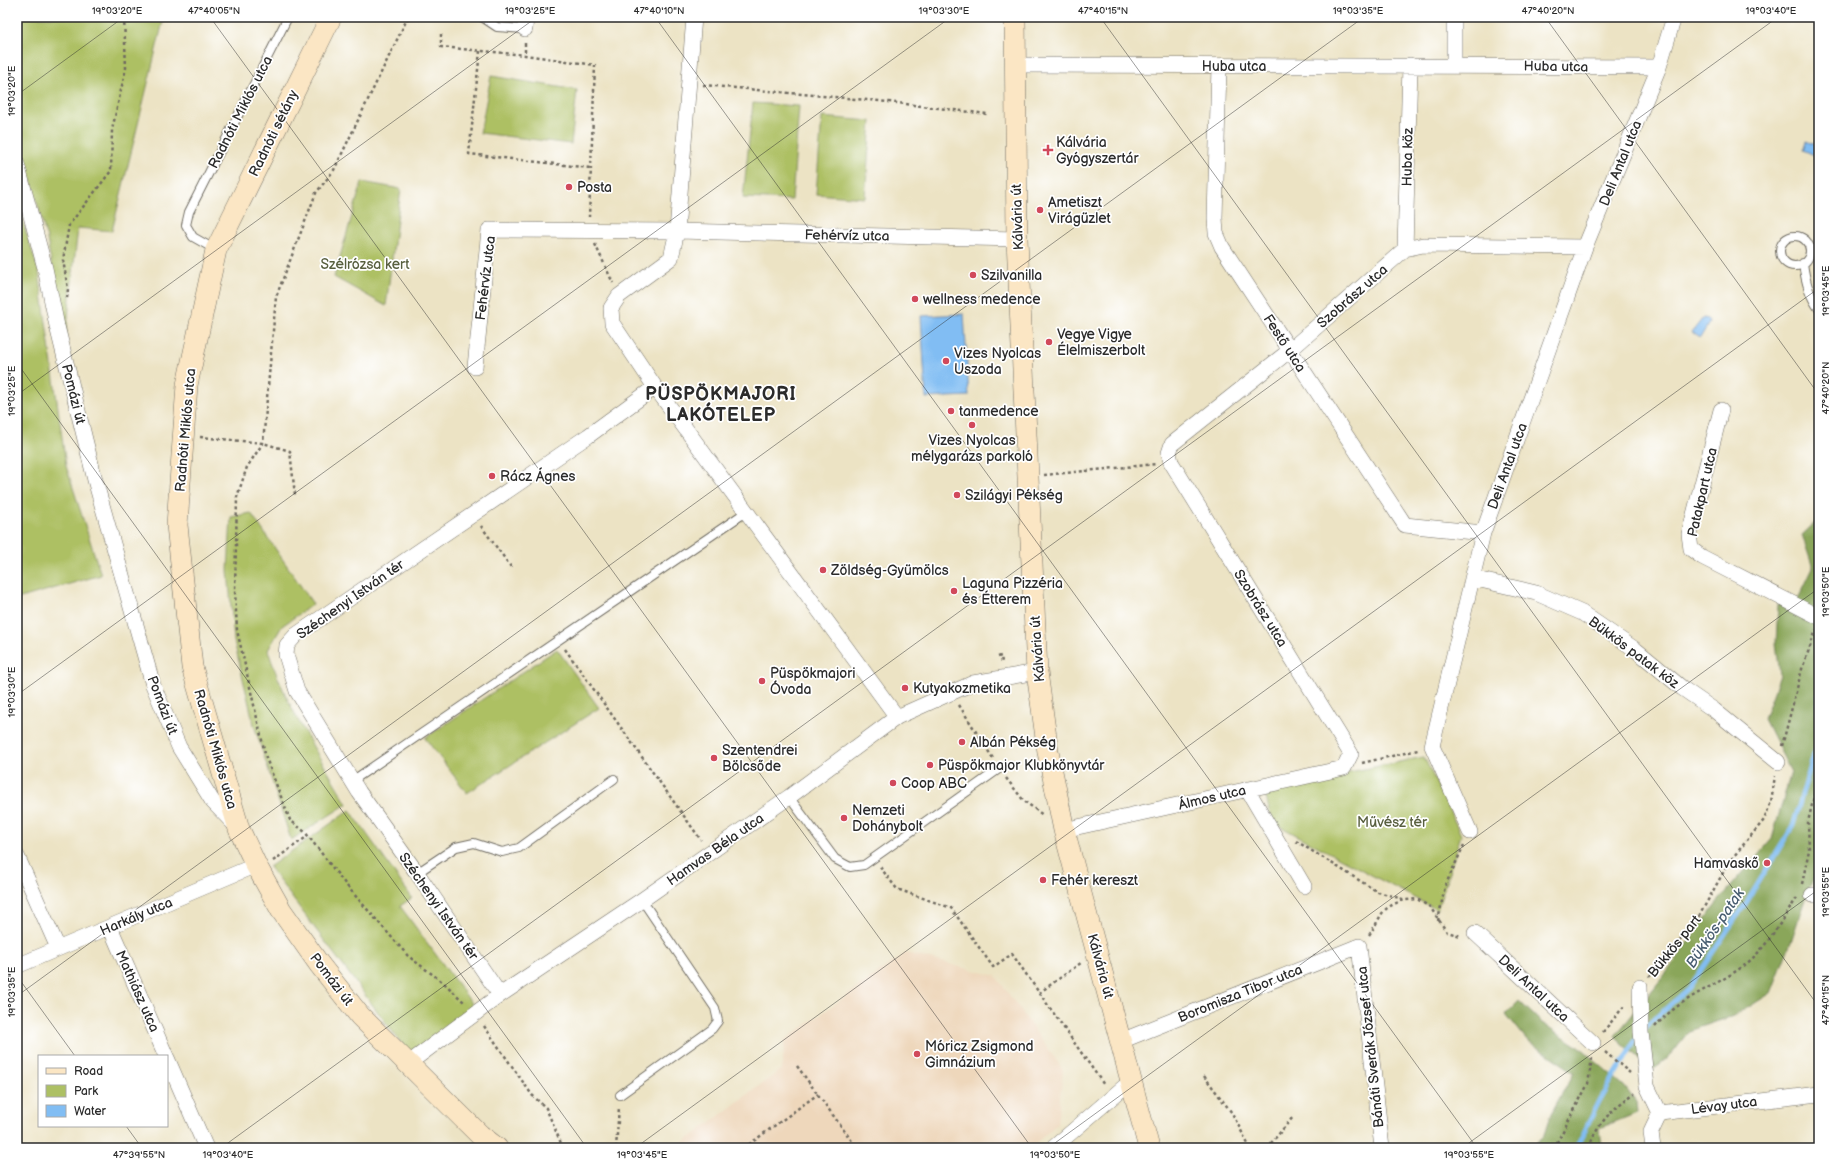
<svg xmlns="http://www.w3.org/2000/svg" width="1836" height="1165" font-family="'Balsamiq Sans',sans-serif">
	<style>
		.built { fill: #eed7bb }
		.green { fill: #adc064; stroke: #6c7648 }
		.forest { fill: #8aa65a; stroke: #5a6842 }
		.water { fill: #81bdf3; stroke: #56748f }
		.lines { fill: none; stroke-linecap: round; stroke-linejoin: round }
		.stream { stroke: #81bdf3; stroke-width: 4.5 }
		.lane-casing { stroke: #6f6b61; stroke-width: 10 }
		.street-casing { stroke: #6f6b61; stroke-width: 16 }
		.secondary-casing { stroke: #6f6b61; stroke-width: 22 }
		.path { stroke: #6f6b61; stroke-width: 2.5; stroke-dasharray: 3 3; stroke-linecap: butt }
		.lane { stroke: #fff; stroke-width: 8 }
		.street { stroke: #fff; stroke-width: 15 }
		.secondary { stroke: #fbe6c4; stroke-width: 21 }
		.ticks { fill: none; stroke: #2b2b2b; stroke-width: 1; stroke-opacity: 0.45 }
		.poi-dot { fill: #d1495b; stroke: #fff; stroke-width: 1.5 }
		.labels { text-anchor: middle; stroke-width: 3.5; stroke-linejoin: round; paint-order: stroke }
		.street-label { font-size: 14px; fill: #2b2b2b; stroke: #fff }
		.poi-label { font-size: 14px; fill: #2b2b2b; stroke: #fff; text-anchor: start }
		.park-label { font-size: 14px; fill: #585f3f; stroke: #fff }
		.water-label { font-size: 15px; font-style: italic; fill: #495e71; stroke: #fff }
		.district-label { font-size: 18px; font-weight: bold; letter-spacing: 1px; fill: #2b2b2b; stroke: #fff }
		.neatline { fill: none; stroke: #2b2b2b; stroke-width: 1.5 }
		.ticks-label { font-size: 10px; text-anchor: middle; fill: #2b2b2b }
	</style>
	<rect width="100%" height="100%" fill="#fff"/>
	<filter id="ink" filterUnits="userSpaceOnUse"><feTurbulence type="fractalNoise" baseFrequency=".025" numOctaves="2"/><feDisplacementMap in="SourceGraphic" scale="8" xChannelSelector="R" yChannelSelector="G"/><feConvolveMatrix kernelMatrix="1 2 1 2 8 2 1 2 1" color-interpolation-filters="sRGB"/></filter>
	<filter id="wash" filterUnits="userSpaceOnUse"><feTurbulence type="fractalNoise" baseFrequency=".012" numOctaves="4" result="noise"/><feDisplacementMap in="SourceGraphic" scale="16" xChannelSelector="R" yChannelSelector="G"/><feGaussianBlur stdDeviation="0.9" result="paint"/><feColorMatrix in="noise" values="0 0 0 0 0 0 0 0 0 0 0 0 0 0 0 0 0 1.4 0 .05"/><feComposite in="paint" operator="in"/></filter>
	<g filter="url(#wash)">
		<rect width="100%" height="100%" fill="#ece3c4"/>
		<path class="built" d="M906 953 996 976 1063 1070 1057 1124 1030 1148H676L782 1069 785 1040Z"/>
		<path class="green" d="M17 17H164L112 231 78 228 65 343 47 239 17 128Z
			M491 76 577 90 571 144 480 133Z
			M753 103 799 106 792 200 743 198Z
			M822 117 871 121 865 198 816 194Z
			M362 182 401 189 386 306 334 277Z
			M17 204 39 272 66 466 101 575 17 599Z
			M251 513 313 604 282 626 268 650C285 705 318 754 347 804L291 840 254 725 234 641 228 570 231 517Z
			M557 649 599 708 467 793 425 738Z
			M1424 757 1461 835 1437 910 1272 822 1264 789Z
			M350 810 412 898 400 906 476 1009 410 1055 269 867Z"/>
		<path class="forest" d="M1819 519V866L1805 899 1791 942 1771 993 1736 1015 1689 1031 1668 1058 1651 1070 1615 1036 1667 972 1715 905 1772 839 1791 772 1764 719 1780 675 1776 643 1778 605 1799 597 1813 568 1802 535Z
			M1519 1001 1542 1023 1578 1046 1624 1086 1636 1102 1637 1113 1600 1128 1602 1148H1531L1544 1136 1549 1117 1574 1072 1527 1040 1506 1014Z"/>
		<path class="water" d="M1806 141 1819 146V157L1803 150Z
			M964 314 969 396 926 398 921 316Z
			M1703 318 1707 319 1709 323 1700 338 1692 332Z"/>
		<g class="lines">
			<path class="stream" d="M1645 1027 1689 988 1748 900 1793 826 1817 744 1819 695
				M1576 1148 1600 1100 1637 1038"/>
		</g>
	</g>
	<g filter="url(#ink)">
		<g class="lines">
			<defs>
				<path id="lane" d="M482 17 497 27 525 29
					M1780 251a15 15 0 1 1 30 0a15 15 0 1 1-30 0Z
					M216 250 193 237 186 225 189 212 288 17
					M1803 263C1805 279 1809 296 1819 309
					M352 781 746 512
					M789 797 835 859 850 867 864 865 999 769
					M417 873 456 847 474 843 502 852 519 848 614 779
					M620 1095 712 1029 718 1021 715 1008 642 900"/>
				<path id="street" d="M694 17 677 231 671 258 619 296 611 308 612 323 655 387 897 717
					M1454 17V66
					M525 29 526 17
					M1014 65 1659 67
					M1219 66 1215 218 1216 233 1222 247 1405 525 1483 533
					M17 164 45 268 57 326 95 480 153 685 179 747 213 802 237 827
					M1405 249 1410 65
					M475 367 489 230 677 231 1017 239
					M1721 410 1689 534 1691 549 1702 557 1819 617
					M1472 578 1536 593 1582 613 1636 650 1682 688 1714 710 1778 762
					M1247 789 1304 886
					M1064 830 1344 768 1351 754 1171 462 1169 453 1172 444 1289 351 1405 249 1423 245 1585 247
					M1470 832 1432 746 1483 533 1585 247 1659 67 1674 17
					M17 856 58 948
					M1812 895H1819
					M110 927 166 1056
					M1475 933 1593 1043
					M17 966 256 865
					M1640 987 1641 1032 1647 1086 1660 1113
					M500 995 417 873 359 792 297 691 286 655 287 645 296 635 588 436 655 387
					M1121 1041 1359 946 1382 1148
					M167 1058 206 1148
					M409 1063 500 995 642 900 789 797 897 717 973 683 1037 672
					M1660 1113 1819 1094
					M1053 1148 1131 1081
					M1653 1148 1651 1132 1660 1113"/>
				<path id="secondary" d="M331 17 216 250 187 385 177 525 192 667 239 829 256 865 281 910 319 964 360 1016 480 1135 497 1148
					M1015 17 1017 239 1037 672 1048 752 1064 830 1149 1148"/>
			</defs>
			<use href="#lane" class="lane-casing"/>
			<use href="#street" class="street-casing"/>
			<use href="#secondary" class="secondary-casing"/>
			<path class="path" d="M408 17 334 170 316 193 276 297 263 443 247 467 237 497 235 591 237 630 266 758 290 820 305 832 346 885 408 956 444 983 465 1003
				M441 34V47L525 55 595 65 589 217
				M525 43V55
				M480 51 469 154 590 168
				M703 85 889 102 987 114
				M595 244 613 283
				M67 298 68 289 63 260 69 225 111 171 112 130 126 68 124 17
				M200 437 263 443 290 451 295 495
				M1044 475 1157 464
				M481 526 511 567
				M565 649 701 840
				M998 657 1001 656 1002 663
				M959 705 994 760
				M1782 746 1802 669 1816 630
				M1362 763 1418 750
				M1006 778 1024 801 1043 815
				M1296 841 1378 892 1406 900 1417 899 1430 907 1447 932 1461 936
				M273 861 308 836
				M880 867 897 889 951 908 993 967 1012 954 1104 1085
				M1802 884 1809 850 1808 822 1819 775
				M1438 921 1445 886 1464 845
				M1369 935C1383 916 1378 908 1405 900
				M1649 977 1698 918 1729 862 1764 820 1771 802 1775 776
				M1039 993 1081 963
				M484 1026 532 1095 546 1108 563 1148
				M1655 1027C1679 998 1713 988 1742 967 1765 951 1781 921 1797 898
				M1603 1032 1625 1005
				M1605 1052 1630 1073
				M797 1066 857 1148
				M1204 1076 1232 1113 1250 1148
				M616 1148 619 1107
				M744 1148 818 1094
				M1267 1148 1293 1117
				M1554 1148 1588 1084 1592 1058
				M1589 1148C1597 1123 1614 1107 1635 1093"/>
			<use href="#lane" class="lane"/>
			<use href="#street" class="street"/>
			<use href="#secondary" class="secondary"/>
		</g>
	</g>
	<path class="ticks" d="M210 17 1032 1148M655 17 1477 1148M1100 17 1819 1007M1545 17 1819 395M17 95 124 17M17 363 587 1148M17 395 537 17M17 695 951 17M17 976 75 1056M17 996 1364 17M126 1126 142 1148M221 1148 1778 17M635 1148 1819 288M1048 1148 1819 588M1462 1148 1819 889"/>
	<g class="poi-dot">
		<path d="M1046 144h4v4h4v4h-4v4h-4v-4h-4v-4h4z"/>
		<circle cx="569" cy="187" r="4"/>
		<circle cx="1040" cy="210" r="4"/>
		<circle cx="973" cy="275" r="4"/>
		<circle cx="915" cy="299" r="4"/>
		<circle cx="1049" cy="342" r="4"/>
		<circle cx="946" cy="361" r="4"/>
		<circle cx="951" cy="411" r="4"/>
		<circle cx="972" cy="425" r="4"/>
		<circle cx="492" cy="476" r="4"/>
		<circle cx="957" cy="495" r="4"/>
		<circle cx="823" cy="570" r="4"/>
		<circle cx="954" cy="591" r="4"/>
		<circle cx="762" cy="681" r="4"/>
		<circle cx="905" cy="688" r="4"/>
		<circle cx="962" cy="742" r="4"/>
		<circle cx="714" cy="758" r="4"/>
		<circle cx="930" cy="765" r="4"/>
		<circle cx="893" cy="783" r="4"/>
		<circle cx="844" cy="818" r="4"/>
		<circle cx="1767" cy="863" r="4"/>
		<circle cx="1043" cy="880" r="4"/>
		<circle cx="917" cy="1054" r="4"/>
	</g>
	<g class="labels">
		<g class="street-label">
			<text x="1234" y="71">Huba utca</text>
			<text transform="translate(1556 66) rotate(1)" y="5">Huba utca</text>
			<text transform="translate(240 112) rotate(-63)" y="5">Radnóti Miklós utca</text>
			<text transform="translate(273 133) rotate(-64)" y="5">Radnóti sétány</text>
			<text transform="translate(1407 157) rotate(-89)" y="5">Huba köz</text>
			<text transform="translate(1620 163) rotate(-68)" y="5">Deli Antal utca</text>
			<text transform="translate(1017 217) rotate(-92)" y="5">Kálvária út</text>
			<text transform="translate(847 235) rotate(1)" y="5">Fehérvíz utca</text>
			<text transform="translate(485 278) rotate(-83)" y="5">Fehérvíz utca</text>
			<text transform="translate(1352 296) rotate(-41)" y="5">Szobrász utca</text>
			<text transform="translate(1285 343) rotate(57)" y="5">Festő utca</text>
			<text transform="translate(74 394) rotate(76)" y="5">Pomázi út</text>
			<text transform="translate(185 430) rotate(-85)" y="5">Radnóti Miklós utca</text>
			<text transform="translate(1507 466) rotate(-70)" y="5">Deli Antal utca</text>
			<text transform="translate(1702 492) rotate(-77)" y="5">Patakpart utca</text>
			<text transform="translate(350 599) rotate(-35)" y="5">Széchenyi István tér</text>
			<text transform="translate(1261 608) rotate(58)" y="5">Szobrász utca</text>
			<text transform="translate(1037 649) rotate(-94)" y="5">Kálvária út</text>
			<text transform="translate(1634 652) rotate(37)" y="5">Bükkös patak köz</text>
			<text transform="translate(163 705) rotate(69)" y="5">Pomázi út</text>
			<text transform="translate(216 749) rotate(74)" y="5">Radnóti Miklós utca</text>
			<text transform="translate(1212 797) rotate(-13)" y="5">Álmos utca</text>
			<text transform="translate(715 849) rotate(-35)" y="5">Hamvas Béla utca</text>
			<text transform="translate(439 906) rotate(55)" y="5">Széchenyi István tér</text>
			<text transform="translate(136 916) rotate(-23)" y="5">Harkály utca</text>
			<text transform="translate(1674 946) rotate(-51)" y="5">Bükkös part</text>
			<text transform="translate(1101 966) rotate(75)" y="5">Kálvária út</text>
			<text transform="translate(332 979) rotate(53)" y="5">Pomázi út</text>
			<text transform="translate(1534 988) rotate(43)" y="5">Deli Antal utca</text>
			<text transform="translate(138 991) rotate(66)" y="5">Mathiász utca</text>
			<text transform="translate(1240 993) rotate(-22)" y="5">Boromisza Tibor utca</text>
			<text transform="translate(1370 1047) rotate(-96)" y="5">Bánáti Sverák József utca</text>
			<text transform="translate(1724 1105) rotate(-7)" y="5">Lévay utca</text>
		</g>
		<g class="poi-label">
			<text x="1056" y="147">Kálvária<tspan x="1056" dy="16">Gyógyszertár</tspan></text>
			<text x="577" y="192">Posta</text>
			<text x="1048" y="207">Ametiszt<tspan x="1048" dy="16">Virágüzlet</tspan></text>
			<text x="981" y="280">Szilvanilla</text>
			<text x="923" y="304">wellness medence</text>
			<text x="1057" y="339">Vegye Vigye<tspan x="1057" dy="16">Élelmiszerbolt</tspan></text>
			<text x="954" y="358">Vizes Nyolcas<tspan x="954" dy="16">Uszoda</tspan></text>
			<text x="959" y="416">tanmedence</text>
			<text x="972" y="445" text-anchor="middle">Vizes Nyolcas<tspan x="972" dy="16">mélygarázs parkoló</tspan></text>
			<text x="500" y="481">Rácz Ágnes</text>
			<text x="965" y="500">Szilágyi Pékség</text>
			<text x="831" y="575">Zöldség-Gyümölcs</text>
			<text x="962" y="588">Laguna Pizzéria<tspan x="962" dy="16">és Étterem</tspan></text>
			<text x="770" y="678">Püspökmajori<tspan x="770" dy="16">Óvoda</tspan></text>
			<text x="913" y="693">Kutyakozmetika</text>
			<text x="970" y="747">Albán Pékség</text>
			<text x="722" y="755">Szentendrei<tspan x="722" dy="16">Bölcsőde</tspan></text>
			<text x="938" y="770">Püspökmajor Klubkönyvtár</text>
			<text x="901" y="788">Coop ABC</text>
			<text x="852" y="815">Nemzeti<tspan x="852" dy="16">Dohánybolt</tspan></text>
			<text x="1759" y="868" text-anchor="end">Hamvaskő</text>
			<text x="1051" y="885">Fehér kereszt</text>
			<text x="925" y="1051">Móricz Zsigmond<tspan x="925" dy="16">Gimnázium</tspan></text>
		</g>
		<g class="park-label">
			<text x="365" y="269">Szélrózsa kert</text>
			<text x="1392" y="827">Művész tér</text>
		</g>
		<g class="water-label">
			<text transform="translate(1715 928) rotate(-56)" y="5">Bükkös-patak</text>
		</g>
		<g class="district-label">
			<text x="721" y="400">PÜSPÖKMAJORI<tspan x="721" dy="21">LAKÓTELEP</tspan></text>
		</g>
	</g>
	<rect width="1836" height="1165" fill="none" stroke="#fff" stroke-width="44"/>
	<rect x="38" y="1055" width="130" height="72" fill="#ffffff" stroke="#aaaaaa"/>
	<rect x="46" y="1068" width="20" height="6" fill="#fbe6c4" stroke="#aaaaaa"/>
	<text x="74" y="1075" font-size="12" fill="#2b2b2b">Road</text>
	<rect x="46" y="1085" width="20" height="12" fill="#adc064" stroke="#aaaaaa"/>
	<text x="74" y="1095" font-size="12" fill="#2b2b2b">Park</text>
	<rect x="46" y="1105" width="20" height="12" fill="#81bdf3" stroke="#aaaaaa"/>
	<text x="74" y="1115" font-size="12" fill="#2b2b2b">Water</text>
	<rect x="22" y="22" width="1792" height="1121" class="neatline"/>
	<g class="ticks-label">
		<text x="117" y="14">19°03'20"E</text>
		<text x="214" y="14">47°40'05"N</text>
		<text x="530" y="14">19°03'25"E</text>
		<text x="659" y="14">47°40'10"N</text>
		<text x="944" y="14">19°03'30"E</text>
		<text x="1103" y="14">47°40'15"N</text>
		<text x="1358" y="14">19°03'35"E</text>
		<text x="1548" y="14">47°40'20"N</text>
		<text x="1771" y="14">19°03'40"E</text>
		<text transform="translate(11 91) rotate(-90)" y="4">19°03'20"E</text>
		<text transform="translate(1825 291) rotate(-90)" y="4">19°03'45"E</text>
		<text transform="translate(1825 388) rotate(-90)" y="4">47°40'20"N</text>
		<text transform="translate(11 391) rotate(-90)" y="4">19°03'25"E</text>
		<text transform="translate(1825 592) rotate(-90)" y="4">19°03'50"E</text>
		<text transform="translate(11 692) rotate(-90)" y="4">19°03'30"E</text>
		<text transform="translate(1825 892) rotate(-90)" y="4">19°03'55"E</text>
		<text transform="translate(11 992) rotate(-90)" y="4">19°03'35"E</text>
		<text transform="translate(1825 1000) rotate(-90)" y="4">47°40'15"N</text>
		<text x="139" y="1158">47°39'55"N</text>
		<text x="228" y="1158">19°03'40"E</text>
		<text x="642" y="1158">19°03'45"E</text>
		<text x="1055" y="1158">19°03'50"E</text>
		<text x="1469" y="1158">19°03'55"E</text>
	</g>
</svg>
